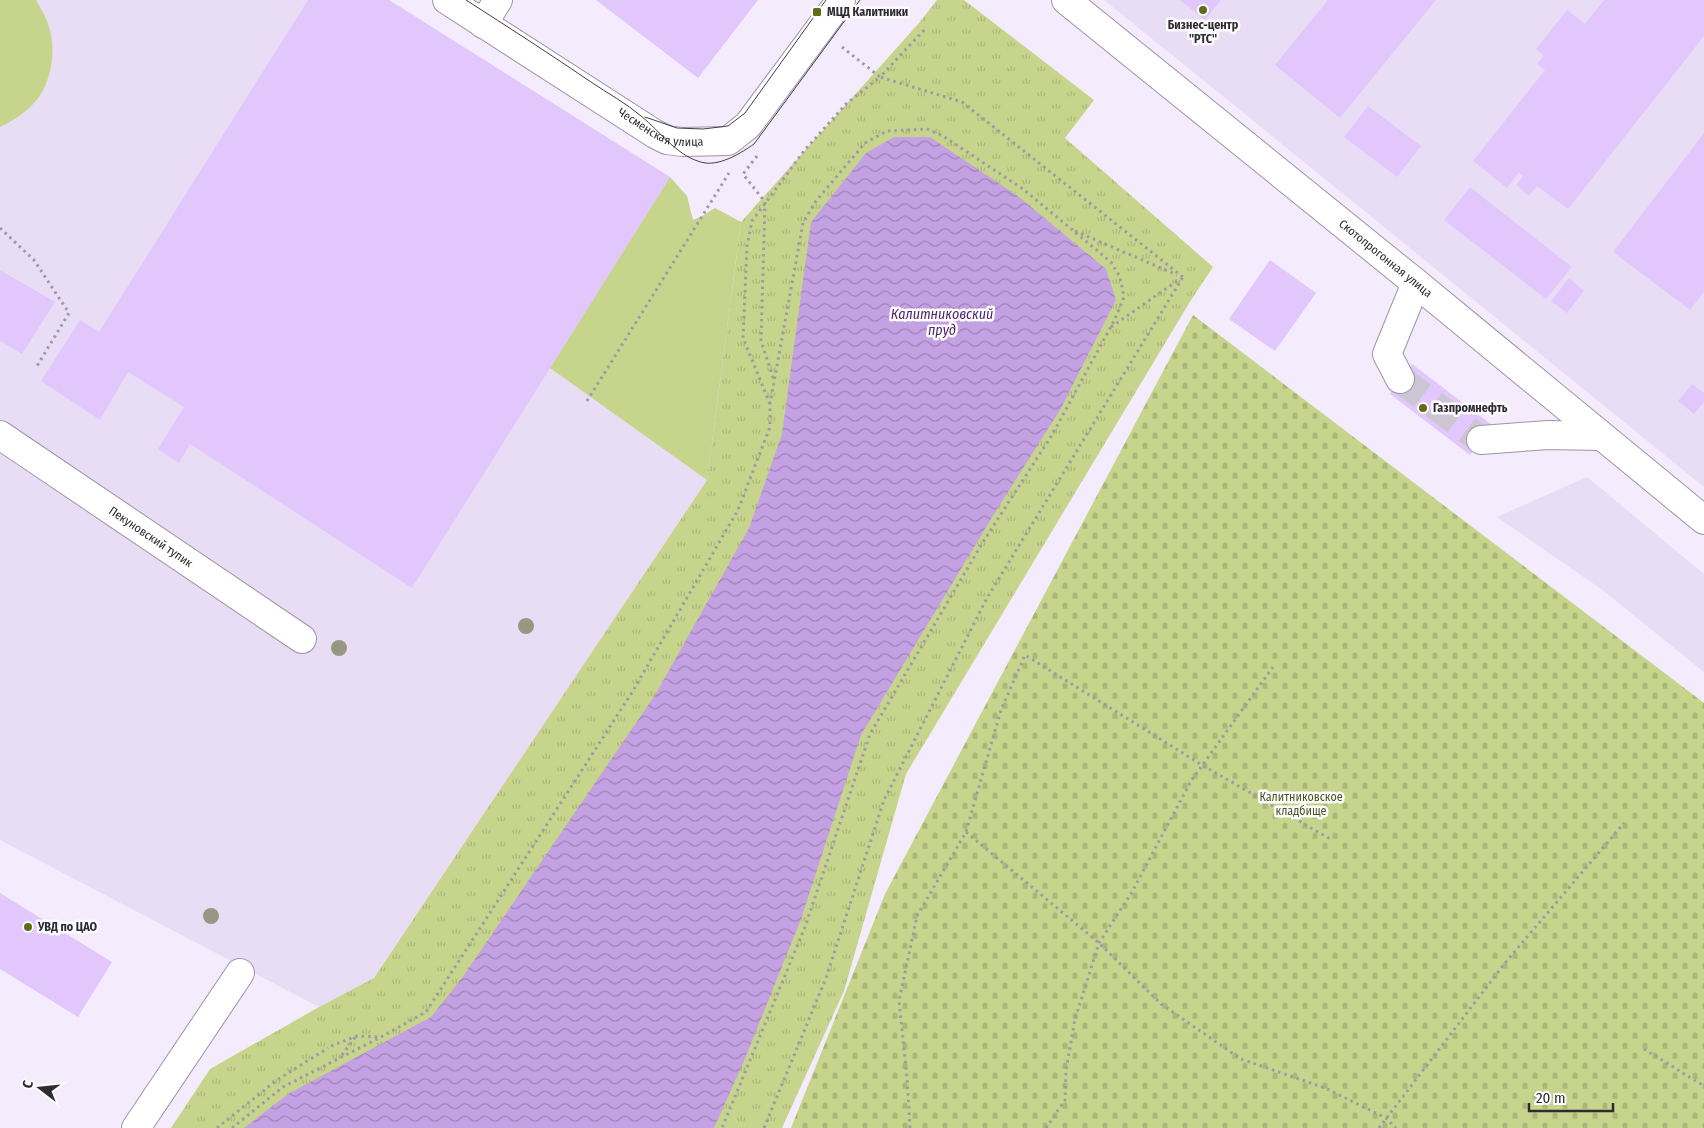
<svg xmlns="http://www.w3.org/2000/svg" width="1704" height="1128" font-family="'Fira Sans Condensed',sans-serif">
	<style>
		.built { fill: #e9ddf5 }
		.grass { fill: #c7d58c }
		.cemetery { fill: url(#cemetery-stones) }
		.park { fill: url(#park-tufts) }
		.water { fill: url(#water-waves) }
		.building { fill: #e2c7fc }
		.lines { fill: none; stroke-linecap: round; stroke-linejoin: round }
		.minor-tunnel { stroke: #ccc5d3; stroke-width: 28; stroke-dasharray: 28 14; stroke-linecap: butt }
		.minor-casing { stroke: #9d95a4; stroke-width: 30 }
		.path { stroke: #a099a6; stroke-width: 3; stroke-dasharray: 2.5 4; stroke-linecap: butt }
		.minor { stroke: #fff; stroke-width: 28 }
		.tram { stroke: #433f46; stroke-width: 1 }
		.tree { fill: #989882 }
		.poi-dot { fill: #616c15; stroke: #fdfcff; stroke-width: 2 }
		.labels { text-anchor: middle; stroke-width: 5; stroke-linejoin: round; paint-order: stroke }
		.poi-label { font-size: 12px; font-weight: bold; fill: #2e2b31; stroke: #fdfcff; text-anchor: start }
		.street-label { font-size: 12px; fill: #2e2b31; stroke: #fdfcff }
		.park-label { font-size: 12px; fill: #4c551f; stroke: #fdfcff }
		.water-label { font-size: 14px; font-style: italic; fill: #50236f; stroke: #fdfcff }
	</style>
	<defs>
		<pattern id="cemetery-stones" width="16" height="16" patternUnits="userSpaceOnUse" patternTransform="scale(1.25)"><rect width="16" height="16" fill="#c7d58c"/><path d="M2 7V4a2 2 0 0 1 4 0v3zM10 15v-3a2 2 0 0 1 4 0v3z" fill="#abb779"/></pattern>
		<pattern id="park-tufts" width="24" height="20" patternUnits="userSpaceOnUse" patternTransform="scale(1.25)"><rect width="24" height="20" fill="#c7d58c"/><path d="M3 7l-1-3M5 7V3M7 7l1-3M15 17l-1-3M17 17v-4M19 17l1-3" fill="none" stroke="#abb779"/></pattern>
		<pattern id="water-waves" width="16" height="10" patternUnits="userSpaceOnUse" patternTransform="scale(1.25)"><rect width="16" height="10" fill="#c4a1e2"/><path d="M0 5q4-4 8 0t8 0" fill="none" stroke="#a083b8"/></pattern>
	</defs>
	<rect width="100%" height="100%" fill="#f4ebfc"/>
	<path class="built" d="M0 0H389L670 177 687 196 693 220 701 217 715 208 741 222 707 480 374 978 319 1007 0 840Z
		M1104 0H1704V487L1224 97Z
		M1587 477 1704 574V672L1601 589 1497 517Z"/>
	<path class="grass" d="M0 0H36C40 8 46 16 48 24 57 48 52 83 35 102 25 113 13 121 0 127Z
		M670 177 687 196 693 220 701 217 715 208 741 222 707 480 550 368Z"/>
	<path class="cemetery" d="M1193 315 1704 703V1128H791L885 894Z"/>
	<path class="park" d="M937 0H964L1094 100 1065 138 1213 267 1191 300 906 774 844 991 782 1128H171L210 1069 319 1007 374 978 707 480 741 222 919 23Z"/>
	<path class="water" d="M894 137H930L1019 197 1106 269 1116 300 1060 410 994 514 861 735 801 919 744 1061 714 1128H244L288 1094 431 1017 462 978 655 695 749 528 782 434 811 222 866 153Z"/>
	<path class="building" d="M308 0H389L670 177 412 588 190 444 179 463 158 449 184 407 128 372 100 420 41 381 80 320 99 332Z
		M596 0H758L698 78Z
		M1180 0H1221L1205 20Z
		M1328 0H1436L1340 118 1275 65Z
		M1604 0H1704V36L1568 209 1537 186 1529 196 1516 185 1523 176 1519 172 1507 188 1473 161 1545 70 1537 64 1544 56 1536 49 1567 10 1585 24Z
		M1368 106 1421 146 1397 177 1344 137Z
		M1704 133V292L1690 310 1613 252Z
		M1470 187 1572 267 1546 299 1444 220Z
		M1270 260 1316 293 1275 351 1229 319Z
		M0 270 55 302 22 354 0 341Z
		M1569 278 1584 291 1567 313 1551 301Z
		M1412 364 1492 425 1470 455 1390 394Z
		M1692 384 1704 393V402L1694 414 1678 401Z
		M0 893 112 962 78 1017 0 969Z"/>
	<g class="lines">
		<path class="minor-tunnel" d="M1400 379 1481 440"/>
		<defs>
			<g id="minor">
				<path id="s1" d="M447 0 655 134 667 140 682 142 728 141 748 125 841 0"/>
				<path id="s2" d="M1066 0 1416 283 1704 520"/>
				<path d="M483 24 498 0"/>
				<path d="M1400 379 1387 354 1416 283"/>
				<path id="s3" d="M0 435 302 639"/>
				<path d="M1481 440 1548 435 1601 436"/>
				<path d="M136 1128 240 973"/>
			</g>
		</defs>
		<use href="#minor" class="minor-casing"/>
		<path class="path" d="M842 47 880 77 926 28
			M757 156 743 174 765 202 761 341 774 380
			M0 228 34 260 69 313 37 366
			M1075 231 1177 275
			M1111 327 1180 279
			M587 401 729 173
			M770 404 743 338 747 246 752 221 804 151 846 104 880 77 962 102 1183 277
			M966 832 1099 943 1161 1004 1241 1059 1325 1088 1386 1118 1396 1128
			M331 1046 357 1036 380 1037
			M1644 1049 1704 1086
			M342 1055 356 1036
			M217 1128 277 1080 328 1048
			M232 1128 283 1087 381 1037 426 1012 631 694 738 510 770 427V404L803 223 816 201 865 143 887 131 927 129 943 136 1023 189 1111 262 1120 277 1124 297 1115 319 1052 435 983 542 870 734 805 927 722 1128
			M764 1128 826 978 884 800 987 598 1183 277
			M910 1128 907 1077 899 1001 917 916 966 832 1001 710 1025 655 1202 765 1332 840
			M1046 1128 1065 1100 1066 1070 1075 1019 1099 943 1132 892 1191 781 1273 667
			M1379 1128 1505 963 1624 823"/>
		<use href="#minor" class="minor"/>
		<path class="tram" d="M466 0C508 27 550 54 591 82 607 93 626 103 641 116 661 132 678 158 705 163 722 165 741 153 754 144L860 0
			M645 117 677 128 703 129 728 126 745 113 826 0"/>
	</g>
	<g class="tree">
		<circle cx="526" cy="626" r="8"/>
		<circle cx="339" cy="648" r="8"/>
		<circle cx="211" cy="916" r="8"/>
	</g>
	<g class="poi-dot">
		<circle cx="1203" cy="10" r="5"/>
		<rect x="812" y="7" width="10" height="10" rx="2.5"/>
		<circle cx="1423" cy="408" r="5"/>
		<circle cx="28" cy="927" r="5"/>
	</g>
	<g class="labels">
		<g class="poi-label">
			<text x="827" y="16">МЦД Калитники</text>
			<text x="1203" y="29" text-anchor="middle">Бизнес-центр<tspan x="1203" dy="14">"РТС"</tspan></text>
			<text x="1433" y="412">Газпромнефть</text>
			<text x="38" y="931">УВД по ЦАО</text>
		</g>
		<g class="street-label">
			<text dy="4" stroke="none"><textPath href="#s1" startOffset="251">Чесменская улица</textPath></text>
			<text dy="4" stroke="none"><textPath href="#s2" startOffset="411">Скотопрогонная улица</textPath></text>
			<text dy="4" stroke="none"><textPath href="#s3" startOffset="182">Пекуновский тупик</textPath></text>
		</g>
		<g class="park-label">
			<text x="1301" y="801">Калитниковское<tspan x="1301" dy="14">кладбище</tspan></text>
		</g>
		<g class="water-label">
			<text x="942" y="319">Калитниковский<tspan x="942" dy="16">пруд</tspan></text>
		</g>
	</g>
	<g transform="translate(40 1088) rotate(286)" stroke="#fdfcff" stroke-width="4" paint-order="stroke">
	<path d="M0-4L9 19L0 12L-9 19Z" fill="#2e2b31"/>
	<text y="-8" font-size="14" font-weight="bold" text-anchor="middle" fill="#2e2b31">С</text>
	</g>
	<path d="M1529 1103v8h84v-8" fill="none" stroke="#2e2b31" stroke-width="2.5"/>
	<text x="1536" y="1103" font-size="15" fill="#2e2b31" stroke="#fdfcff" stroke-width="4" paint-order="stroke">20 m</text>
</svg>
